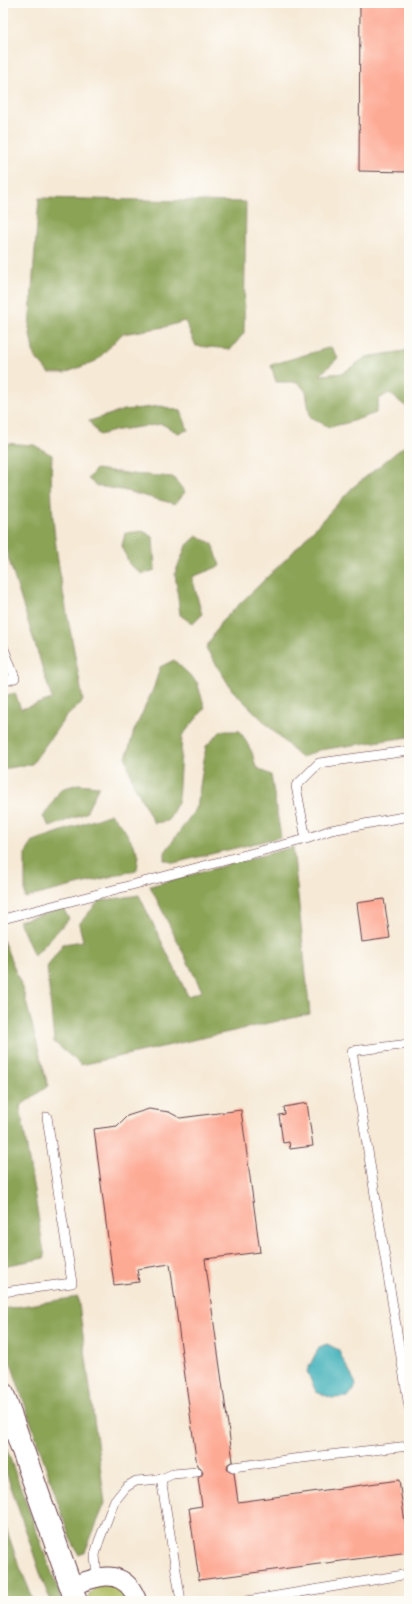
<svg xmlns="http://www.w3.org/2000/svg" width="412" height="1604" font-family="'EB Garamond',serif">
	<style>
		.green { fill: #adbb5e; stroke: #7c6d44 }
		.forest { fill: #8aa355; stroke: #6a6140 }
		.water { fill: #40b1b9; stroke: #456872 }
		.building { fill: #fdaa95 }
		.lines { fill: none; stroke-linecap: round; stroke-linejoin: round }
		.lane-casing { stroke: #643d45; stroke-width: 10 }
		.street-casing { stroke: #643d45; stroke-width: 20 }
		.secondary-casing { stroke: #643d45; stroke-width: 24 }
		.lane { stroke: #fff; stroke-width: 9 }
		.street { stroke: #fff; stroke-width: 18 }
		.secondary { stroke: #fff; stroke-width: 22 }
	</style>
	<rect width="100%" height="100%" fill="#fdfcf7"/>
	<filter id="ink" filterUnits="userSpaceOnUse"><feTurbulence type="fractalNoise" baseFrequency=".025" numOctaves="2"/><feDisplacementMap in="SourceGraphic" scale="8" xChannelSelector="R" yChannelSelector="G"/><feConvolveMatrix kernelMatrix="1 2 1 2 8 2 1 2 1" color-interpolation-filters="sRGB"/></filter>
	<filter id="wash" filterUnits="userSpaceOnUse"><feTurbulence type="fractalNoise" baseFrequency=".012" numOctaves="4" result="noise"/><feDisplacementMap in="SourceGraphic" scale="16" xChannelSelector="R" yChannelSelector="G"/><feGaussianBlur stdDeviation="0.9" result="paint"/><feColorMatrix in="noise" values="0 0 0 0 0 0 0 0 0 0 0 0 0 0 0 0 0 1.4 0 .05"/><feComposite in="paint" operator="in"/></filter>
	<g filter="url(#wash)">
		<rect width="100%" height="100%" fill="#f6e9d6"/>
		<path class="green" d="M103 1583C117 1587 121 1588 129 1601H87C89 1592 94 1587 103 1583Z"/>
		<path class="forest" d="M39 198 246 202 244 333 231 349 196 346 185 321 165 327 122 334 96 361 65 373H49L34 356 29 328Z
			M331 347 338 358 320 375 343 373 366 357 404 351 409 349V409L389 393 379 399 376 413 347 423 329 427 310 417 306 392 298 382H276L271 365Z
			M161 406 181 411 188 430 178 433 162 424 118 430 99 435 89 421 124 410Z
			M3 443 34 445 52 455C47 537 70 619 83 701L65 718 32 764 3 769V696L15 693 21 709 52 699 3 541Z
			M403 447H409V737L319 750 301 758 232 690 206 648 221 622 291 554 352 488Z
			M96 469 132 474 173 477 185 492 175 504 122 490 97 486 88 479Z
			M143 531 153 537 155 570 142 574 129 564 122 546 125 533Z
			M197 536 213 544 220 566 192 577 202 615 193 624 180 615 175 573 186 546Z
			M174 660 197 682 205 708 182 736 178 802 168 821 154 823 133 783 126 758 134 731 154 687 160 667Z
			M221 731H240L252 752 256 767 271 775 281 837 174 863 165 860V852L197 807 206 746Z
			M78 784 99 786 86 813 50 827 43 817 61 789Z
			M111 814 123 827 139 855 137 870 25 898V854L33 841Z
			M293 847 310 1014 81 1065 54 1042 47 967 63 944 83 941 79 924 99 901 139 895 188 996 202 991 150 886Z
			M63 908 69 919 34 956 19 921Z
			M3 940 23 990 48 1086 20 1106 45 1258 3 1266Z
			M78 1297 105 1503 85 1552 79 1555 70 1538 3 1340V1309Z
			M3 1439 62 1601H51L44 1585 3 1463Z
			M3 1519 17 1560 34 1601H3Z"/>
		<path class="water" d="M327 1344 339 1350 342 1358 355 1382 356 1386 348 1397 332 1398 316 1392 307 1371 319 1347Z"/>
		<g id="blocks">
			<path class="building" d="M360 3H409V172L359 171Z
				M384 899 390 938 362 942 357 903Z
				M307 1103 313 1146 290 1149 289 1142 283 1143 279 1115 285 1114 284 1107Z
				M149 1109 169 1112 180 1118 241 1110 260 1252 205 1259 233 1461 228 1464 227 1468 230 1472 234 1473 238 1502 399 1480 409 1552 199 1580 189 1508 202 1506 198 1478 202 1475 203 1471 200 1467 197 1466 170 1264 137 1269 139 1282 114 1285 94 1129 117 1126 127 1116Z"/>
		</g>
	</g>
	<g filter="url(#ink)">
		<use href="#blocks" fill-opacity="0" stroke="#643d45" stroke-width="1"/>
		<g class="lines">
			<defs>
				<path id="lane" d="M3 646 15 678 3 682
					M306 839 331 830 409 816
					M3 919 306 839 296 786 319 763 409 751
					M409 1044 352 1051 409 1407
					M3 1292 72 1283 47 1117
					M233 1467 293 1459 409 1446
					M161 1479 181 1601H182
					M97 1577 95 1555 99 1541 114 1502 126 1487 136 1481 161 1479 173 1474 197 1472
					M247 1601 409 1574"/>
				<path id="street" d="M71 1586C92 1579 116 1567 132 1590 134 1594 136 1596 137 1601"/>
				<path id="secondary" d="M3 1394 76 1601"/>
			</defs>
			<use href="#lane" class="lane-casing"/>
			<use href="#street" class="street-casing"/>
			<use href="#secondary" class="secondary-casing"/>
			<use href="#lane" class="lane"/>
			<use href="#street" class="street"/>
			<use href="#secondary" class="secondary"/>
		</g>
	</g>
	<rect width="412" height="1604" fill="none" stroke="#fdfcf7" stroke-width="16"/>
</svg>
